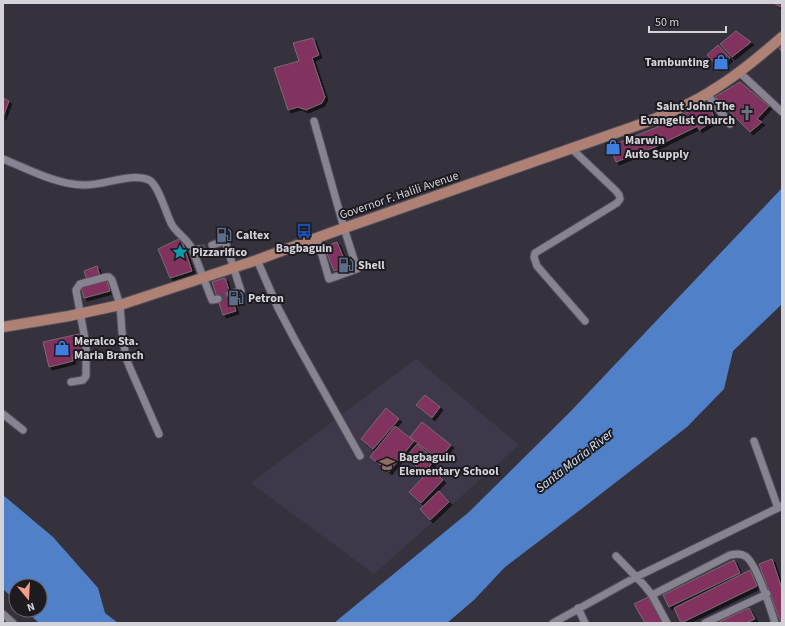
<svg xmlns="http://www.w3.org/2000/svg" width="785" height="626" font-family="'Source Sans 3',sans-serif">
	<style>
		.built { fill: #3f384a }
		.water { fill: #5080c7 }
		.building { fill: #81325e; stroke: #796a71; filter: url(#shadow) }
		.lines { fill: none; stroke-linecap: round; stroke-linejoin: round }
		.minor-tunnel { stroke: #4e4a55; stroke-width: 7; stroke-dasharray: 7 3.5; stroke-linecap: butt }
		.minor-casing { stroke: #55515b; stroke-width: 9 }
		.major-casing { stroke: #55515b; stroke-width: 12 }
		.minor { stroke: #888391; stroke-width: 7 }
		.major { stroke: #ae8174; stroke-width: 10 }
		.labels { text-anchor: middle; stroke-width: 4; stroke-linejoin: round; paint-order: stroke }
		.poi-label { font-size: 12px; font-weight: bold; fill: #d5d3da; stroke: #1d1b20; text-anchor: start }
		.street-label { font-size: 12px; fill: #d5d3da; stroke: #1d1b20 }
		.water-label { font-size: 13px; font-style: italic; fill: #d7e4f7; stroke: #1d1b20 }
	</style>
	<defs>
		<filter id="shadow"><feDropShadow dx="3" dy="3" stdDeviation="0" flood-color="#0009"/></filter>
	</defs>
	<rect width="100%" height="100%" fill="#36323d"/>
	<path class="built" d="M416 359 519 445 374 574 251 483Z"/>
	<path class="water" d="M782 188V304L733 351 724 389 687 427 584 507 505 567 474 600 447 623H334L469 512 571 411Z
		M3 495 53 537 98 588 105 613 118 623H39L25 610H40V586H16V601L3 589Z"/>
	<path class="building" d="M774 3H782V4L780 7Z
		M736 31 751 42 732 57 720 44Z
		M313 38 319 55 312 58 325 97 322 103 306 110 298 107 288 110 274 68 299 61 293 43Z
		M782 44V52L778 47Z
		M718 45 730 58 719 68 707 55Z
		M740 82 769 106 757 119 762 122 750 132 715 97Z
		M3 98 9 101 3 117Z
		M708 102 715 120 699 130 698 126 655 147 616 162 610 146 655 128Z
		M181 238 192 271 170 278 158 249Z
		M337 242 347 266 334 271 324 247Z
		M97 266 100 276 87 280 84 271Z
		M225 278 236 311 223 315 212 282Z
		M107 280 110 291 84 298 81 287Z
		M79 334 84 353 72 356 73 361 49 367 43 342Z
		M425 395 440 407 432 418 416 405Z
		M386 408 399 419 373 449 361 439Z
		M422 422 451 445 439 460 410 437Z
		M395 426 414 441 389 472 370 457Z
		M417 444 435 460 424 473 406 457Z
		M431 469 443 480 421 503 409 492Z
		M439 491 449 502 430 520 420 509Z
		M772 559 782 589V623H781L759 564Z
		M734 560 740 573 669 607 663 595Z
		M750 570 757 586 681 623 674 608Z
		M648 597 663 623H645L634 604Z
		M749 608 755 619 746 623H717Z"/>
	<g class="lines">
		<path class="minor-tunnel" d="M199 249 212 245
			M218 299 230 294"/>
		<defs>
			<path id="minor" d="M739 72 782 112
				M707 94 730 124
				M314 121 344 228 357 269 329 279 317 238
				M572 149 616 191 619 195 620 199 617 203 535 253 534 257 537 266 585 321
				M3 159C28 169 55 184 83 185 103 186 131 172 149 180 158 184 166 213 171 223 176 234 189 239 193 251
				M212 245 225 241 241 291 230 294
				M199 249 193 251 212 300 218 299
				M257 260 278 308 296 342 360 456
				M71 382 83 380 86 376V345L76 290 80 284 106 277H109L112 280 120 305 122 332 126 358 130 368 159 434
				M3 414 23 430
				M754 441 778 508
				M616 556 643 584 652 595 667 623
				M652 595 730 555C735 554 740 553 745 556 756 562 771 610 775 623
				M578 608 585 623
				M3 614 13 623
				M553 623 636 577 782 506
				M705 623 767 594"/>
			<path id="major" d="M3 327 69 316 120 305 257 260 333 232 644 123C669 113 694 103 716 88 740 73 761 55 782 37"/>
		</defs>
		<use href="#minor" class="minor-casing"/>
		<use href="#major" class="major-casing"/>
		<use href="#minor" class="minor"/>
		<use href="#major" class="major"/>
	</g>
	<defs>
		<symbol id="shop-bare" viewBox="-9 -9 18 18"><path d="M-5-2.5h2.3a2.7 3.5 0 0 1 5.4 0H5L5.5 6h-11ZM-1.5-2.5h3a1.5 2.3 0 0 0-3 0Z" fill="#3f7fe0" stroke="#1d1b20" stroke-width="2.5" paint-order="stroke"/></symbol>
		<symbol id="church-bare" viewBox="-9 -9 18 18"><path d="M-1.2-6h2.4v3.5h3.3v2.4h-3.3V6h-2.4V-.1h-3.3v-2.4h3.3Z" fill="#6b7280" stroke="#1d1b20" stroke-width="2.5" paint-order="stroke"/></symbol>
		<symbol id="bus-bare" viewBox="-9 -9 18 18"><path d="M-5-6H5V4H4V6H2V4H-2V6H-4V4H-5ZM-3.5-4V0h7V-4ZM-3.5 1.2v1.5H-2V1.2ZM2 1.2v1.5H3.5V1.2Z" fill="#1a4fb4" stroke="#1d1b20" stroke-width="2.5" paint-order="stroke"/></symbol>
		<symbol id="fuel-bare" viewBox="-9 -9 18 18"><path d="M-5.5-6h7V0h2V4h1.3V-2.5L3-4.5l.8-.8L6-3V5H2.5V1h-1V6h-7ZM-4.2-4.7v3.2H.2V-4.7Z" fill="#5c6f8a" stroke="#1d1b20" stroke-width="2.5" paint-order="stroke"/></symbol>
		<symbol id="sight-bare" viewBox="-9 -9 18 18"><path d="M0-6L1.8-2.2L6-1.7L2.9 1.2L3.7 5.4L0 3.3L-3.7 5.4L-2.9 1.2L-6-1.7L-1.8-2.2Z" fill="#0f9aa8" stroke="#1d1b20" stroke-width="2.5" paint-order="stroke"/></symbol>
		<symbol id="school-bare" viewBox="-9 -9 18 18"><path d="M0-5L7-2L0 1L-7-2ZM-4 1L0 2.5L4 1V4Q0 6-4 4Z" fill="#8d6e63" stroke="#1d1b20" stroke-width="2.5" paint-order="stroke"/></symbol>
	</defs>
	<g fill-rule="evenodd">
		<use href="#shop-bare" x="710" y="51" width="22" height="22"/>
		<use href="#church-bare" x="736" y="102" width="22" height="22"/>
		<use href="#shop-bare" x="602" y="136" width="22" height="22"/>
		<use href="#bus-bare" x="293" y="220" width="22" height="22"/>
		<use href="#fuel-bare" x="213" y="224" width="22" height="22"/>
		<use href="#sight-bare" x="169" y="241" width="22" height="22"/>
		<use href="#fuel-bare" x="335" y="254" width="22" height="22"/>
		<use href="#fuel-bare" x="225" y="287" width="22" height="22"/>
		<use href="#shop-bare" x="51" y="337" width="22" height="22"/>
		<use href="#school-bare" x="376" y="453" width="22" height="22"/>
	</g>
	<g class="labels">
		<g class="poi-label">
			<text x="709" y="66" text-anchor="end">Tambunting</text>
			<text x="735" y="110" text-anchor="end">Saint John The<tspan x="735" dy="14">Evangelist Church</tspan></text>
			<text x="625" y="144">Marwin<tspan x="625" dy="14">Auto Supply</tspan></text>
			<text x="236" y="239">Caltex</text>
			<text x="304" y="252" text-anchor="middle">Bagbaguin</text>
			<text x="192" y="256">Pizzarifico</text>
			<text x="358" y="269">Shell</text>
			<text x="248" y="302">Petron</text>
			<text x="74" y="345">Meralco Sta.<tspan x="74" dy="14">Maria Branch</tspan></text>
			<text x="399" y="461">Bagbaguin<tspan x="399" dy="14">Elementary School</tspan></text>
		</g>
		<g class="street-label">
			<text transform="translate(399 195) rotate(-19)" y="4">Governor F. Halili Avenue</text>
		</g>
		<g class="water-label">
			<text transform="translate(574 460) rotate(-38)" y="5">Santa Maria River</text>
		</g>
	</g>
	<rect width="785" height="626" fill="none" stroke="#d5d3da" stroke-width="8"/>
	<g transform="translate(28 598) rotate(162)"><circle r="19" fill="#1d1b20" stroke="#67656a"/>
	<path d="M0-3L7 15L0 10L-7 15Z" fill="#f49e89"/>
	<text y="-6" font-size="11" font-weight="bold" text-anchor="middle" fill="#d5d3da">N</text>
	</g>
	<path d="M649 26v6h77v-6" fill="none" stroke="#d5d3da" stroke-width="2"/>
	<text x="655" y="26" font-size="12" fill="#d5d3da" stroke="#1d1b20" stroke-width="3" paint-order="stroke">50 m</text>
</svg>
